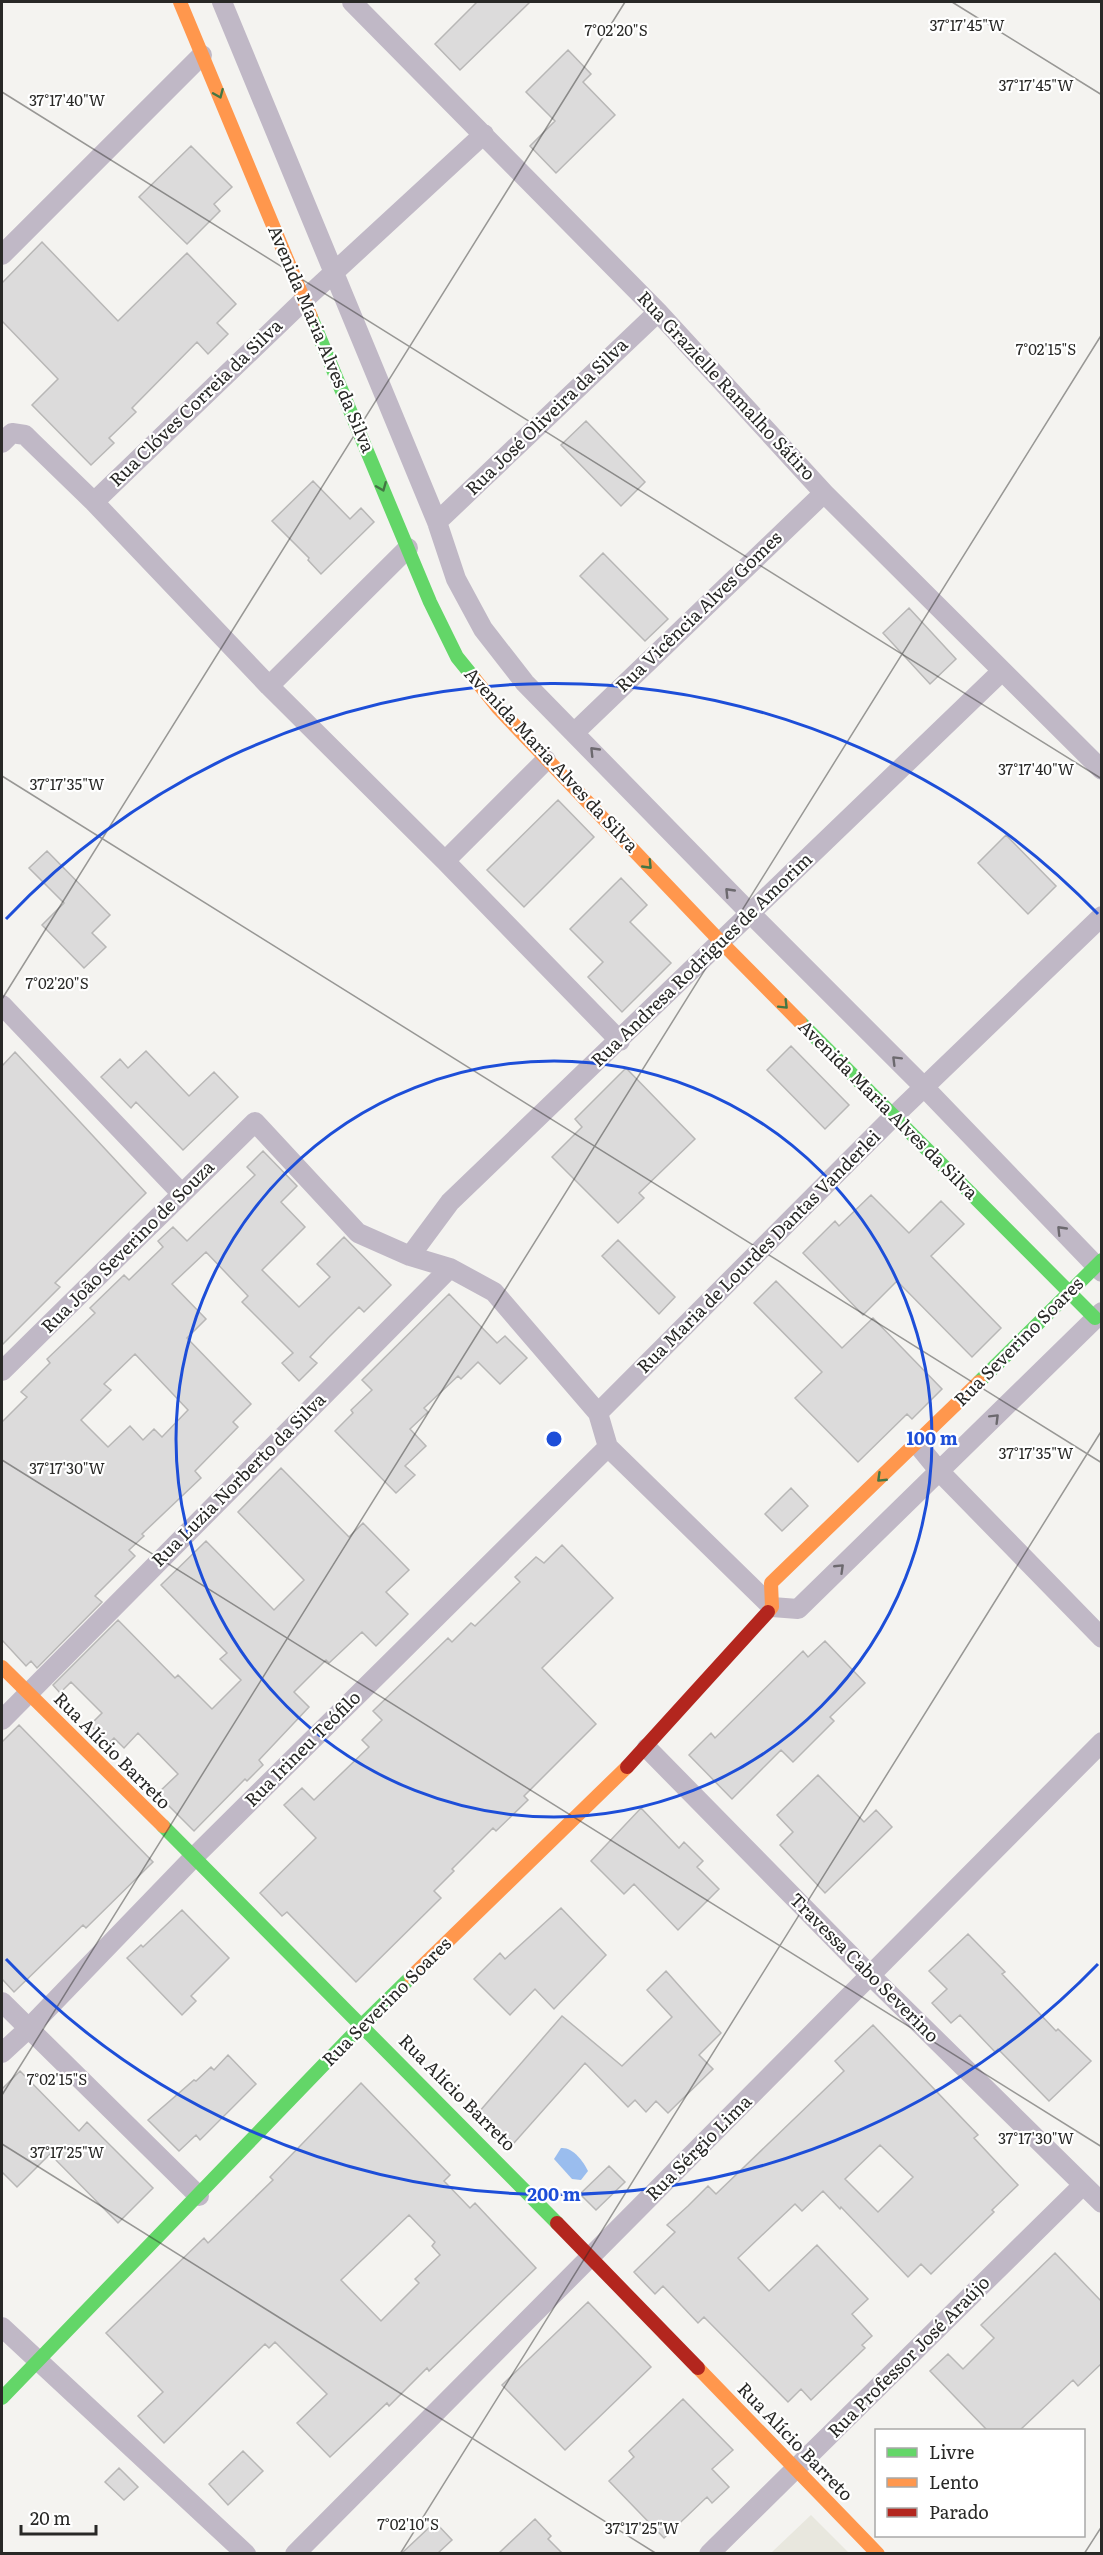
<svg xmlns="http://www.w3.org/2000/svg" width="1103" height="2555" font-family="Literata,serif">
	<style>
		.built { fill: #e8e7de }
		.water { fill: #9abdee }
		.building { fill: #dcdbdb; stroke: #b8b7b6; stroke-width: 1.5; fill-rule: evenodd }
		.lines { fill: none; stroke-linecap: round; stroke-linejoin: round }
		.street { stroke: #c0b8c6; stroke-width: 20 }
		.fast { stroke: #63d668; stroke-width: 14 }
		.slow { stroke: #ff974d; stroke-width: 14 }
		.jam { stroke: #b3261e; stroke-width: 14 }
		.oneway { stroke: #437644 }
		.oneway2 { stroke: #6c696e }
		.ticks { fill: none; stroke: #282826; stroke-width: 1.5; stroke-opacity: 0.45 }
		.ring { fill: none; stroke: #1d4ed8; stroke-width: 3 }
		.labels { text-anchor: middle; stroke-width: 4.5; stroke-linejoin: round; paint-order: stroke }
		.street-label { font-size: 18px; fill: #282826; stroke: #fff }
		.ticks-label { font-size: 15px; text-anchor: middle; fill: #282826; stroke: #fff; stroke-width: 4.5; stroke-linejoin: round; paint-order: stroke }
		.centre { fill: #1d4ed8; stroke: #fff; stroke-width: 3 }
		.ring-label { font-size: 18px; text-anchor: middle; font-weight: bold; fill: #1d4ed8; stroke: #fff; stroke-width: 4.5; stroke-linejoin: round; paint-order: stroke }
	</style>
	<rect width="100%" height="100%" fill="#f4f3f0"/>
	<path class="built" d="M811 2515 849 2553H771Z"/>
	<path class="water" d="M561 2148C573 2147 583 2161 588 2171L581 2180 572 2179 554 2159Z"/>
	<path class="building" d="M477 2H530L460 70 435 44Z
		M568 50 591 74 583 82 615 115 556 173 530 146 555 121 526 92Z
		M191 146 232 187 214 204 220 211 187 244 139 197Z
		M42 242 118 321 187 253 236 304 217 323 228 334 208 354 197 342 132 408 136 412 109 438 114 443 91 465 32 405 58 379 2 321V283Z
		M586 421 645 482 621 506 561 445Z
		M313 481 350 519 361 508 374 522 321 574 308 560 309 558 272 521Z
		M603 553 668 619 645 641 580 576Z
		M909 608 956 659 930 684 883 633Z
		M558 800 594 837 524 907 487 870Z
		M1006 835 1056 886 1028 914 978 863Z
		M47 851 110 915 92 933 106 947 84 968 42 925 64 903 29 868Z
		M621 878 647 905 630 922 671 963 622 1012 588 977 603 962 570 929Z
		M791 1046 849 1105 825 1129 767 1070Z
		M146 1051 189 1096 214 1072 238 1097 183 1150 136 1102 131 1108 101 1077 120 1059 128 1068Z
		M15 1052 146 1193 55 1283 60 1287 2 1345V1066Z
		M626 1068 695 1139 639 1193 644 1198 618 1223 552 1157 582 1127 575 1119Z
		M263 1151 297 1186 281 1202 305 1227 262 1270 299 1307 330 1277 317 1264 344 1237 391 1285 364 1312 359 1307 328 1338 310 1357 317 1363 299 1381 282 1363 293 1353 242 1302 248 1296 206 1252 172 1284 206 1319 187 1338 251 1404 233 1422 238 1427 195 1471 201 1478 142 1534 144 1536 129 1550 135 1556 95 1596 102 1602 37 1668 31 1661 26 1666 2 1640V1422L27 1397 21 1392 50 1363 47 1359 95 1313 90 1308 124 1275 129 1280 163 1247 158 1241 173 1227 187 1241 255 1175 247 1167ZM135 1354 188 1410 162 1437 154 1429 143 1440 130 1426 108 1447 81 1420 111 1390 104 1384Z
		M871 1195 909 1233 941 1201 964 1224 931 1256 1001 1328 972 1357 897 1281 863 1315 803 1253 835 1221 839 1226Z
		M618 1240 675 1297 659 1314 602 1256Z
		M776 1281 842 1348 873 1318 942 1389 912 1419 907 1414 858 1462 795 1398 822 1372 754 1303Z
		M449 1294 497 1343 505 1336 527 1358 500 1384 478 1362 461 1379 458 1376 424 1408 428 1412 410 1429 426 1446 405 1466 415 1475 396 1493 335 1431 353 1413 351 1410 372 1390 362 1380Z
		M281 1468 349 1537 363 1523 409 1570 386 1592 408 1614 376 1646 362 1632 329 1663 326 1660 294 1692 309 1707 259 1760 263 1765 247 1781 245 1779 194 1831 157 1794 178 1774 138 1733 124 1748 114 1738 108 1744 90 1725 102 1713 71 1682 60 1693 53 1685 118 1620 175 1678 178 1675 212 1709 241 1680 220 1659 227 1653 161 1585 206 1541 274 1610 304 1580 238 1512Z
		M791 1488 808 1506 782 1531 765 1514Z
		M562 1545 613 1598 542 1668 596 1724 524 1796 528 1800 496 1831 493 1828 452 1869 454 1871 434 1891 441 1898 356 1982 287 1912 282 1916 260 1893 316 1838 284 1805 302 1788 314 1800 369 1747 362 1740 382 1720 373 1711 448 1638 452 1642 471 1623 475 1626 520 1582 515 1577 536 1557 544 1563Z
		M825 1641 865 1683 830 1717 834 1721 793 1762 781 1750 732 1799 689 1755 711 1733 715 1738 803 1651 808 1657Z
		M19 1725 153 1862 86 1928 83 1925 14 1992 2 1979V1742Z
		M818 1775 864 1822 876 1810 892 1827 825 1893 780 1845 793 1832 777 1815Z
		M641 1808 679 1848 684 1842 703 1861 697 1867 719 1889 678 1930 634 1884 624 1894 591 1861Z
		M561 1908 606 1955 554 2009 535 1989 510 2015 474 1979 500 1953 505 1959Z
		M182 1910 229 1958 191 1996 196 2001 182 2015 127 1958 141 1945 143 1947Z
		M968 1934 1005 1972 1002 1974 1022 1995 1056 2031 1058 2029 1091 2061 1049 2101 998 2049 995 2052 960 2015 951 2023 932 2003 947 1989 929 1971Z
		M666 1971 721 2033 699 2055 713 2069 668 2113 656 2101 646 2112 635 2100 628 2107 585 2063 514 2143 479 2112 562 2016 622 2066 672 2017 647 1990Z
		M873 2025 978 2135 974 2138 1018 2185 992 2210 994 2212 931 2274 921 2264 908 2277 841 2207 840 2209 823 2191 802 2211 795 2204 758 2239 738 2258 769 2291 817 2245 868 2299 852 2314 872 2336 862 2345 865 2348 811 2400 801 2389 788 2402 704 2317 698 2323 663 2286 655 2294 634 2272 675 2232 667 2225 688 2206 708 2186 716 2194 844 2071 835 2061ZM880 2145 913 2177 878 2212 845 2179Z
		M228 2055 256 2084 200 2140 196 2135 179 2151 148 2120 194 2080 196 2081 211 2067 214 2070Z
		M20 2071 79 2131 87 2122 153 2188 118 2223 50 2154 17 2187 2 2172V2089Z
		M361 2083 450 2175 444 2181 470 2208 475 2203 536 2268 429 2371 427 2368 389 2406 387 2403 330 2457 297 2423 327 2394 275 2342 269 2348 265 2344 164 2443 138 2416 163 2392 106 2333 204 2238 208 2243 273 2180 270 2177ZM409 2215 435 2242 432 2246 440 2255 415 2279 419 2283 381 2321 341 2280Z
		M609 2166 625 2182 596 2210 580 2194Z
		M1055 2253 1101 2301V2364L1078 2386 1073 2380 1020 2430H987L930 2371 948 2354 963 2369 994 2338 981 2325Z
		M588 2302 651 2367 565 2450 502 2385Z
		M683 2399 733 2450 712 2469 729 2487 712 2503 707 2497 664 2538 609 2481 634 2457 629 2451Z
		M243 2451 263 2471 228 2505 209 2484Z
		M119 2468 138 2487 124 2500 105 2482Z
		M535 2519 551 2536 548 2539 562 2553H499Z
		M435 2522 452 2540 438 2553H402Z"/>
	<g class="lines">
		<path class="street" d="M222 2 437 522 456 579 483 629 525 683 750 913 924 1087 1102 1272
			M352 2 658 312 824 493 1102 770
			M2 255 202 55
			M2 443 12 433 25 435 31 441 94 502 269 686 445 861 620 1041
			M94 502 305 299 484 134
			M437 522 658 312
			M269 686 408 548
			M575 732 824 493
			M445 861 546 760
			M2 1005 182 1194
			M410 1256 450 1202 1002 671
			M2 1371 255 1122 358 1233 410 1256 450 1268 494 1292 598 1413 608 1447 772 1607 798 1609 1102 1312
			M598 1413 894 1116 1102 916
			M917 1444 940 1472 1102 1638
			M2 1720 450 1268
			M647 1748 870 1975 1102 2203
			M2 2002 199 2196
			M2 2053 28 2029 193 1858 608 1447
			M2 2327 246 2554
			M295 2554 1102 1742
			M709 2554 1083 2185"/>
		<path class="fast" d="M311 317 430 602 457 657 474 678
			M800 1022 1095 1318
			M979 1382 1102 1260
			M163 1826 557 2223
			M2 2398 363 2024 411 1977"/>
		<path class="slow" d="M180 2 311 317
			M474 678 498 708 720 941 800 1022
			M768 1612 772 1607 771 1583 979 1382
			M2 1667 163 1826
			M411 1977 627 1767
			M698 2368 878 2554"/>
		<path class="jam" d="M627 1767 768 1612
			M557 2223 698 2368"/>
	</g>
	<defs><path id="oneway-chevron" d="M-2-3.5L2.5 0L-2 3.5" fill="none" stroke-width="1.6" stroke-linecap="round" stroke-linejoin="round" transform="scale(1.5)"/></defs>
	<g class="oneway">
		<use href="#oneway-chevron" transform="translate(219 94) rotate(67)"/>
		<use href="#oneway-chevron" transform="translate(382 487) rotate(68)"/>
		<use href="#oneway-chevron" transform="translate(648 865) rotate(46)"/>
		<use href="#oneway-chevron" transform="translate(784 1005) rotate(45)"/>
		<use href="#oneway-chevron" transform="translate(881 1478) rotate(136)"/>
	</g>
	<g class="oneway2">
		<use href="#oneway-chevron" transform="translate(594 751) rotate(-134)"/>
		<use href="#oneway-chevron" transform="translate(729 892) rotate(-134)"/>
		<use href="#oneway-chevron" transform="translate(896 1060) rotate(-135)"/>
		<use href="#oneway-chevron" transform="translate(1061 1230) rotate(-134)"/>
		<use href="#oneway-chevron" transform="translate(995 1418) rotate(-45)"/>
		<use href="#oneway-chevron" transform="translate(840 1568) rotate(-44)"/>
	</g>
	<path class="ticks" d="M952 2 1102 95M2 92 1102 779M2 776 1102 1463M2 999 625 2M2 1460 1102 2147M2 2095 1102 334M2 2144 657 2554M400 2554 1102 1430M1084 2554 1102 2526"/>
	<g class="ring">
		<circle cx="554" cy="1439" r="378"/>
		<path d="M1098 1964A756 756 0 0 1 6 1959M6 919A756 756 0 0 1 1098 914"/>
	</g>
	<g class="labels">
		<g class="street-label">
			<text transform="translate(321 339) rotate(67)" y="6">Avenida Maria Alves da Silva</text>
			<text transform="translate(726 386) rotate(47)" y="6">Rua Grazielle Ramalho Sátiro</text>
			<text transform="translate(196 403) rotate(-44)" y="6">Rua Clóves Correia da Silva</text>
			<text transform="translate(547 417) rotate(-44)" y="6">Rua José Oliveira da Silva</text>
			<text transform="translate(699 612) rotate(-44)" y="6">Rua Vicência Alves Gomes</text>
			<text transform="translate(551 760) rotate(47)" y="6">Avenida Maria Alves da Silva</text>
			<text transform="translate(702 960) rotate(-44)" y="6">Rua Andresa Rodrigues de Amorim</text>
			<text transform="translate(888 1110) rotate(45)" y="6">Avenida Maria Alves da Silva</text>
			<text transform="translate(128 1247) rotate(-45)" y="6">Rua João Severino de Souza</text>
			<text transform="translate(759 1252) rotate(-45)" y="6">Rua Maria de Lourdes Dantas Vanderlei</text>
			<text transform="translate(1019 1342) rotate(-45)" y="6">Rua Severino Soares</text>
			<text transform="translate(239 1480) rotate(-45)" y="6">Rua Luzia Norberto da Silva</text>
			<text transform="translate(303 1749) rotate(-45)" y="6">Rua Irineu Teófilo</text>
			<text transform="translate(112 1751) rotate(45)" y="6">Rua Alício Barreto</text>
			<text transform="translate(864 1968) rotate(45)" y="6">Travessa Cabo Severino</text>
			<text transform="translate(387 2002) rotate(-45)" y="6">Rua Severino Soares</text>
			<text transform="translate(457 2093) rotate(45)" y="6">Rua Alício Barreto</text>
			<text transform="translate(699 2148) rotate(-45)" y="6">Rua Sérgio Lima</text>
			<text transform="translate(909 2357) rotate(-45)" y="6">Rua Professor José Araújo</text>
			<text transform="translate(795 2442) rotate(46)" y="6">Rua Alício Barreto</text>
		</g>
	</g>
	<g class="ticks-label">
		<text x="967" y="31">37°17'45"W</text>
		<text x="616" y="36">7°02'20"S</text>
		<text x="1036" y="91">37°17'45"W</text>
		<text x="67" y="106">37°17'40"W</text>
		<text x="1046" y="355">7°02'15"S</text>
		<text x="1036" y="775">37°17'40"W</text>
		<text x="67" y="790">37°17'35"W</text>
		<text x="57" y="989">7°02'20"S</text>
		<text x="1036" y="1459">37°17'35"W</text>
		<text x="67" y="1474">37°17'30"W</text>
		<text x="57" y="2085">7°02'15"S</text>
		<text x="1036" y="2144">37°17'30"W</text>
		<text x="67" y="2158">37°17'25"W</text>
		<text x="408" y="2530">7°02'10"S</text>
		<text x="642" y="2534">37°17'25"W</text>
	</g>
	<circle cx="554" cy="1439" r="9" class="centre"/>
	<g class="ring-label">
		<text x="932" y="1445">100 m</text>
		<text x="554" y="2201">200 m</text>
	</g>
	<rect width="1103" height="2555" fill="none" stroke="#282826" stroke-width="6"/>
	<rect x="875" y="2429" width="210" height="108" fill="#ffffff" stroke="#a9a9a8" stroke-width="1.5"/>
	<rect x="887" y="2448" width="30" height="9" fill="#63d668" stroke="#a9a9a8" stroke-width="1.5"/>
	<text x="929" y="2459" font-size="18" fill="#282826">Livre</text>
	<rect x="887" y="2478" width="30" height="9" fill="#ff974d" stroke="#a9a9a8" stroke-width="1.5"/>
	<text x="929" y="2489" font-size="18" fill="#282826">Lento</text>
	<rect x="887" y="2508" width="30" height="9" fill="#b3261e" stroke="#a9a9a8" stroke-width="1.5"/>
	<text x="929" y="2519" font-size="18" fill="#282826">Parado</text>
	<path d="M21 2525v9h75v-9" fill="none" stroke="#282826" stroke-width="3"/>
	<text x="30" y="2525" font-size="18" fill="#282826" stroke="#ffffff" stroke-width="4.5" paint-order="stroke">20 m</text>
</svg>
